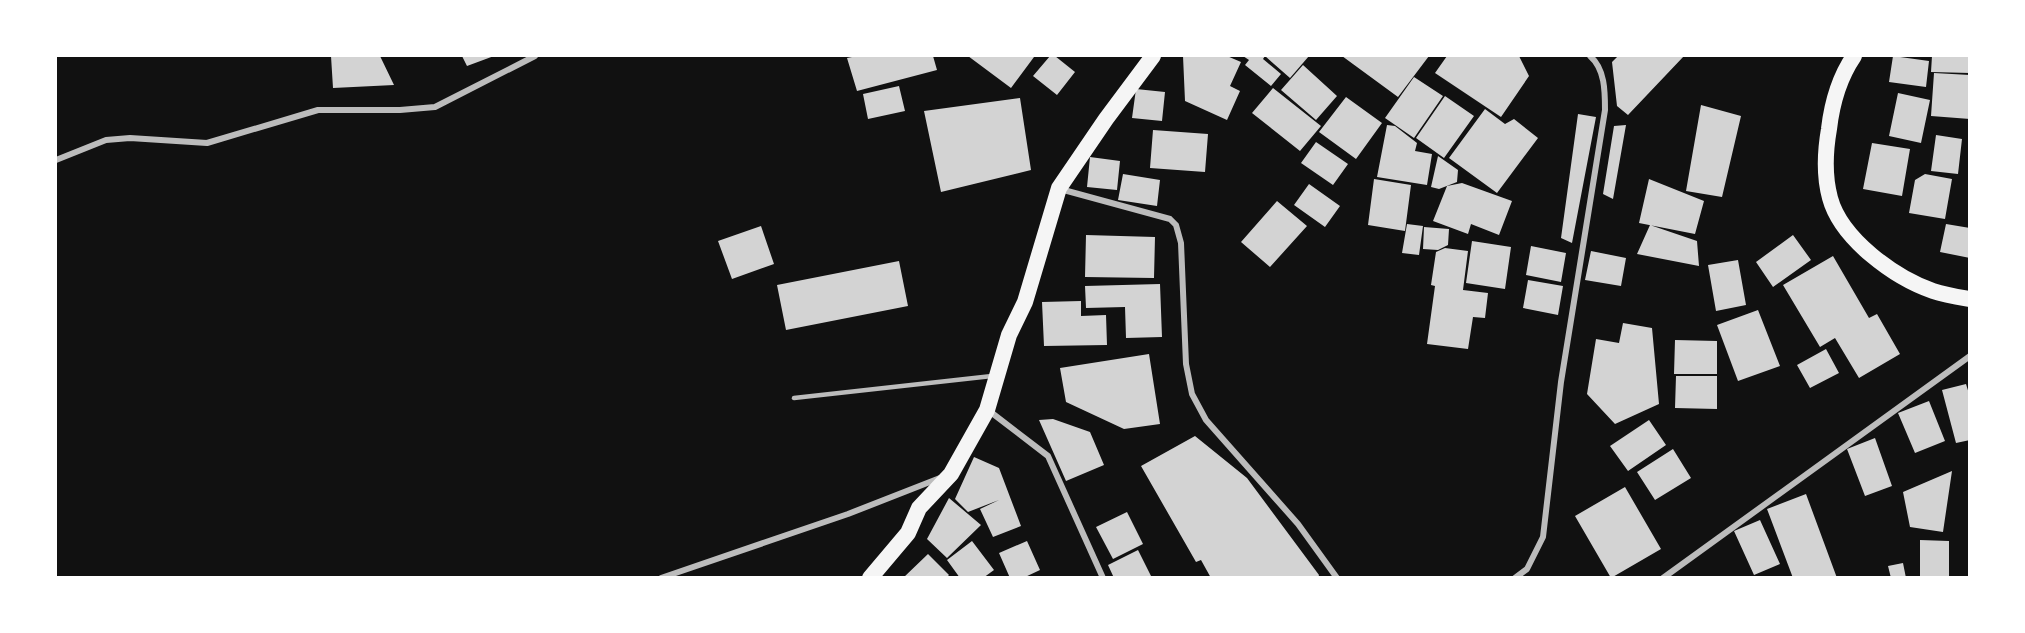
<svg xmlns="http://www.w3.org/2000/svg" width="2025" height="633" font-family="Ubuntu,sans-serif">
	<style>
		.building { fill: #d3d3d3 }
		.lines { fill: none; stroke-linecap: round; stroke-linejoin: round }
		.service { stroke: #bcbcbc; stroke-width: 4.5 }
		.minor { stroke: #bcbcbc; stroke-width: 6 }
		.trunk { stroke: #f5f5f5; stroke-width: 16 }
	</style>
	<rect width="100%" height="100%" fill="#111"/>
	<path class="building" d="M331 56H380L394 85 333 88Z
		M462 56H494L467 66Z
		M857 56H933L937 70 857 91 847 58Z
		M968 56H1032L1034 57 1011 88Z
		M1050 56H1055L1075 72 1057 95 1033 76Z
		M1183 56H1227L1241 62 1230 86 1240 91 1227 120 1185 101Z
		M1243 56H1309L1290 78 1265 56 1263 59 1281 74 1271 86 1245 65 1249 60Z
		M1342 56H1429L1398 97Z
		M1447 56H1519L1529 76 1501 117 1435 73Z
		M1618 56H1684L1628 115 1617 106 1612 62Z
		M1893 56 1929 61 1926 87 1889 82Z
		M1932 56H1970V73L1931 72Z
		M1303 65 1337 96 1316 120 1281 90Z
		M1934 73 1970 75V119L1931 116Z
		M1414 77 1443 96 1414 138 1385 118Z
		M899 86 905 111 868 119 863 94Z
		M1273 88 1321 126 1300 151 1252 113Z
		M1136 89 1165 92 1162 121 1132 118Z
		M1898 93 1930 100 1921 143 1889 136Z
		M1445 96 1474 116 1444 158 1416 138Z
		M1346 97 1382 123 1356 159 1319 132Z
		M1020 98 1031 170 941 192 924 111Z
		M1701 105 1741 116 1722 197 1686 191Z
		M1485 109 1505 124 1514 119 1538 138 1497 193 1449 158Z
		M1578 114 1596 117 1572 243 1561 238Z
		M1387 125 1395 126 1417 143 1415 151 1432 154 1427 185 1377 177Z
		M1626 125 1613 199 1603 194 1614 126Z
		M1153 130 1208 134 1205 172 1150 168Z
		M1936 135 1962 139 1958 174 1931 171Z
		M1316 142 1348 164 1333 185 1301 163Z
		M1872 143 1910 149 1902 196 1863 189Z
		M1438 156 1458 170 1457 182 1439 189 1431 187Z
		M1090 157 1120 161 1117 190 1087 187Z
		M1123 174 1160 180 1157 206 1118 200Z
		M1925 174 1952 179 1945 219 1909 213 1915 180Z
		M1374 179 1411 185 1405 231 1368 225Z
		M1649 179 1704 201 1695 234 1639 223Z
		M1462 183 1512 201 1499 235 1471 224 1468 234 1433 221 1447 186Z
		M1309 184 1340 206 1325 227 1294 205Z
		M1277 201 1307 226 1270 267 1241 242Z
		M1407 224 1423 226 1419 255 1402 253Z
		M1946 224 1970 228V258L1940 252Z
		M1650 225 1697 241 1699 266 1637 254Z
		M761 226 774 264 732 279 718 241Z
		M1424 227 1449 229 1448 245 1438 250 1423 249Z
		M1086 235 1155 237 1154 278 1085 277Z
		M1793 235 1811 260 1773 287 1756 262Z
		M1472 241 1511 247 1505 289 1466 283Z
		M1531 246 1566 253 1561 282 1526 275Z
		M1445 248 1468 251 1463 290 1488 293 1485 318 1473 317 1468 349 1427 344 1435 286 1431 285 1436 252Z
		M1591 251 1626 258 1621 286 1585 280Z
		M1833 256 1869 318 1877 314 1900 354 1859 378 1835 338 1820 347 1783 285Z
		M1738 260 1746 305 1716 311 1708 265Z
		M899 261 908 306 786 330 777 285Z
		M1528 280 1563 286 1558 315 1523 308Z
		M1160 284 1162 337 1126 338 1125 307 1086 308 1085 286Z
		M1081 301V316L1106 315 1107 345 1044 346 1042 302Z
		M1758 310 1780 366 1738 381 1717 325Z
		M1623 323 1652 328 1659 404 1615 424 1587 394 1596 339 1619 343Z
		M1675 340 1717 341V374H1674Z
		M1826 349 1839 373 1810 388 1797 365Z
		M1149 354 1160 424 1124 429 1066 402 1060 368Z
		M1676 376H1717V409L1675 408Z
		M1966 384 1970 397V440L1956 443 1942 390Z
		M1929 401 1945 441 1915 453 1898 413Z
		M1053 419 1090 432 1104 465 1066 481 1039 420Z
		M1649 420 1666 445 1628 471 1610 446Z
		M1195 436 1247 478 1319 575 1318 578H1211L1201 560 1196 562 1141 466Z
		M1875 438 1892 486 1865 496 1847 449Z
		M1673 449 1691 478 1655 500 1637 472Z
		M974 457 999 468 1021 526 993 537 980 509 999 500 968 512 955 499Z
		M1952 471 1943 532 1910 527 1903 492Z
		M1625 487 1661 549 1611 578 1575 516Z
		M1806 494 1837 578H1793L1767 509Z
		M949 498 981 525 947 558 927 539Z
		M1127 512 1143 544 1113 559 1096 527Z
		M1760 520 1780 564 1754 575 1734 531Z
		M1920 540 1949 541V578H1920Z
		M972 541 994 570 983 578H960L947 560Z
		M1027 541 1040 570 1023 578H1010L999 553Z
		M1138 550 1152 578H1114L1108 565Z
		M928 554 949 575 946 578H903Z
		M1903 563 1906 578H1891L1888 566Z"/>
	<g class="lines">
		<path class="service" d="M794 398 992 376"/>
		<path class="minor" d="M56 160 106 140 130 138 207 143 318 110H400L435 107 535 56
			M1060 189 1170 219 1176 225 1181 243 1186 364 1192 394 1206 420 1298 524 1337 578
			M988 410 1048 456 1103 578
			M661 578 848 514 940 478
			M1515 578 1527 569 1543 537 1561 382 1605 110C1605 91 1605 69 1590 56
			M1663 578 1970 356"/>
		<path class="trunk" d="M1854 56C1839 78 1832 103 1829 129 1825 152 1824 176 1830 198 1841 239 1895 278 1933 291 1945 295 1958 297 1970 299
			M870 578 908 533 919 508 951 474 987 410 1009 335 1025 302 1059 188 1106 119 1153 56"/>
	</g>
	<rect width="2025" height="633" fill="none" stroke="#ffffff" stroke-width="114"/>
</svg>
